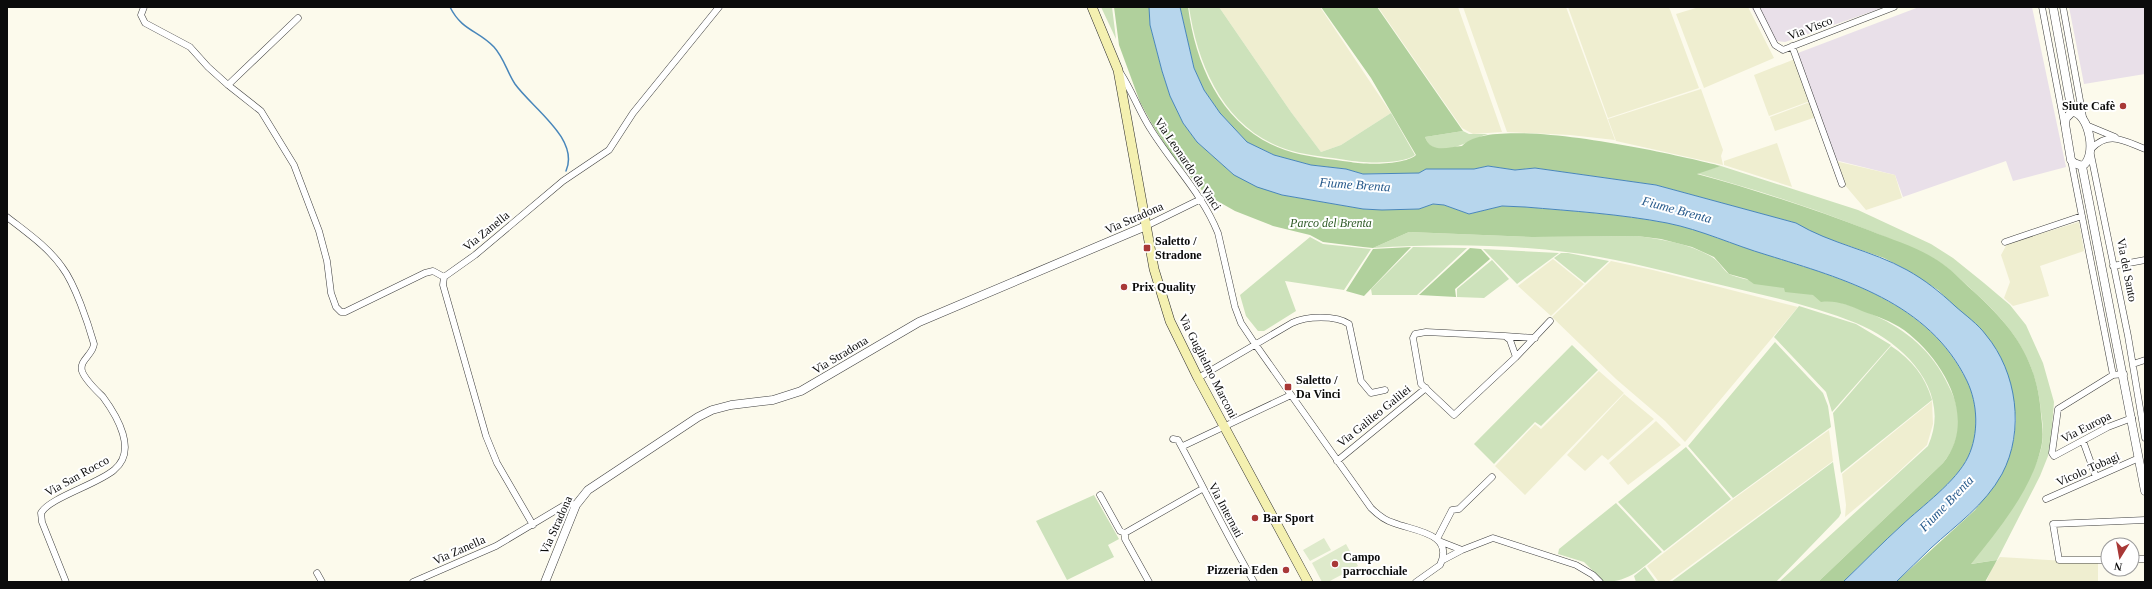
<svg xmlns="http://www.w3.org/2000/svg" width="2152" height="589" font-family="'Times New Roman',serif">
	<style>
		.industrial { fill: #e9e0e9 }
		.farmland { fill: #efeed0 }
		.green { fill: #cde2bb }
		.forest { fill: #b0d09c }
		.pitch { fill: #deeacb }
		.water { fill: #b7d6ed; stroke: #4886ba }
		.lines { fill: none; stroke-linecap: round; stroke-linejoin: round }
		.stream { stroke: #4886ba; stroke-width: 1.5 }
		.minor-casing { stroke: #3e3e3e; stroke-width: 7 }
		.tertiary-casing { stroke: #3e3e3e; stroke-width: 9 }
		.secondary-casing { stroke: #2d2d2d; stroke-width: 10 }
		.minor { stroke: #fff; stroke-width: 6 }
		.tertiary { stroke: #fff; stroke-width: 8 }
		.secondary { stroke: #f4f0b0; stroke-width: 9 }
		.poi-dot { fill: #a83837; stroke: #fff; stroke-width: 1.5 }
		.labels { text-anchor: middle; stroke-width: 4; stroke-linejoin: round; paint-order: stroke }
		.street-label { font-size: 12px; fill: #0b0b0b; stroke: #fff }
		.poi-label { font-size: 12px; font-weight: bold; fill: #0b0b0b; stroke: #fff; text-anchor: start }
		.park-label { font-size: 12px; font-style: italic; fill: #2d5925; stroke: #fff }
		.water-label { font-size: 13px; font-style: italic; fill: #26598b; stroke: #fff }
	</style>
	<rect width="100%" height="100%" fill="#fcfaec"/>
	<path class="industrial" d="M1751 7H1885L1785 42 1769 40Z
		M1919 7H2032L2066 167 2013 181 2006 161 1903 197 1895 175 1835 160 1798 53Z
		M2069 7H2145V74L2084 84Z"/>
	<path class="farmland" d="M1219 7H1320L1391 113 1341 145 1321 152 1291 112Z
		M1378 7H1458L1502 132 1473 134 1462 128Z
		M1463 7H1566L1615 140 1570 135 1507 132Z
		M1568 7H1669L1699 88 1608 118Z
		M1699 7H1748L1774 58 1704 88 1676 14Z
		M1795 59 1810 101 1769 116 1754 75Z
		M1701 89 1723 150 1721 156 1723 165 1616 141 1608 119Z
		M1810 102 1816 117 1775 131 1770 117Z
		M1777 143 1792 187 1724 165V161Z
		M1835 161 1895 175 1902 198 1866 210 1844 184Z
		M2079 222 2084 251 2040 266 2049 296 2013 306 2004 298 2010 282 2001 255 2007 244Z
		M1553 259 1584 284 1551 316 1518 286Z
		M1611 261 1653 270 1798 307 1685 442 1665 421 1616 379 1552 317Z
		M1599 371 1624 393 1525 495 1495 466 1535 424 1541 429Z
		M1624 394 1654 419 1608 460 1602 455 1585 471 1567 455Z
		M1932 401 1933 424 1927 445 1893 477 1845 517 1846 505 1842 474Z
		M1656 421 1681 445 1628 485 1609 463Z
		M1829 430 1833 461 1668 582H1659L1647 566 1732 500Z
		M2000 557 2098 563V582H1986L1993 566Z"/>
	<path class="green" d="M1101 7H1112L1116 39Z
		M1189 7H1219L1291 112 1321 152 1341 145 1391 113 1415 155C1402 165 1362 163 1346 160 1329 157 1310 156 1292 151 1227 133 1198 69 1189 7Z
		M1463 131 1469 134H1488C1470 139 1435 164 1425 137Z
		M1721 166 1858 210 1931 244 1953 258 1984 283 2010 305 2026 325 2043 363 2054 402 2051 440 2048 456 2040 476 1997 560 1970 564C1993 536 2032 483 2041 449 2044 437 2043 424 2041 412 2036 356 2010 324 1970 288 1957 276 1945 264 1929 256 1854 222 1776 195 1696 173Z
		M1409 232 1532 237 1637 236C1662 239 1690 244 1712 257 1719 261 1723 270 1729 274 1739 279 1767 283 1779 286 1850 304 1921 318 1952 393 1963 417 1960 443 1943 463L1818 582H1779L1928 446C1953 391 1903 342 1856 323 1811 305 1763 295 1717 284 1667 272 1617 258 1566 252 1502 244 1436 244 1373 248Z
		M1310 237 1323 244 1371 249 1344 290 1285 281 1296 311 1264 331H1258L1246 316 1240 295Z
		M1413 247 1467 248 1417 295H1372L1371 289Z
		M1483 249 1559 253 1517 284Z
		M1561 253H1568L1609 261 1585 283 1554 258Z
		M1492 260 1509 279 1484 298 1457 297V289Z
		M1799 306 1856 324 1891 345 1832 412 1826 392 1774 337Z
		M1775 342 1823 393 1828 406 1831 427 1733 498 1688 446Z
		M1572 345 1598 370 1541 426 1535 422 1494 464 1474 444Z
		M1891 346C1912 360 1925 376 1932 400L1841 473 1833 413Z
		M1686 447 1731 499 1664 551 1618 502Z
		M1833 462 1841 513 1839 517 1776 582H1671Z
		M1094 495 1119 539 1108 545 1114 557 1067 580 1036 521Z
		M1616 503 1662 552C1643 567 1630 582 1604 582L1584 562 1558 554 1559 549Z
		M1645 567 1656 582H1636L1634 576Z"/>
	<path class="forest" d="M1114 7H1149L1150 25 1162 71 1170 96 1183 123 1197 142 1234 175 1282 195 1363 209 1382 210 1419 209 1433 204 1444 205 1469 214 1502 206 1525 207C1572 211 1620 214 1667 223 1702 230 1733 245 1767 255 1844 279 1929 302 1967 381 1978 404 1979 434 1968 457 1956 482 1922 506 1902 525 1882 543 1863 563 1843 582H1818L1943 463C1979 419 1943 359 1904 330 1891 321 1876 316 1862 311 1848 305 1836 300 1821 302L1813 295 1785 292 1784 288 1754 284 1747 279 1729 274 1714 257 1692 247 1661 239 1637 236 1532 237 1409 232 1373 248 1363 247 1323 242 1310 235 1273 226 1235 211 1205 194 1171 154 1152 124 1140 102 1119 45Z
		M1180 7H1188C1196 68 1224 129 1285 150 1306 157 1329 159 1351 162 1365 165 1405 165 1416 155L1371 78 1321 7H1377L1463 131 1425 137C1431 154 1448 147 1462 146 1491 112 1678 155 1721 166L1697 174C1756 190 1814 209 1871 231 1893 240 1917 247 1937 260 1950 268 1961 280 1972 290 2012 326 2037 358 2041 414 2042 425 2044 436 2041 448 2031 491 1998 530 1971 564L1997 560 1985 582H1896L1975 510 2002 474 2014 439 2016 419 2011 387 1997 350 1938 290 1907 270 1884 258 1812 233 1796 223 1656 185 1535 168 1515 170 1488 166 1474 169H1426L1419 173 1363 174 1346 169 1311 165 1274 155 1247 142 1220 113 1204 90 1194 68Z
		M1411 247 1364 296 1346 291 1373 249Z
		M1470 248 1481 249 1490 259 1455 289 1456 297 1419 295Z"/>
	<path class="pitch" d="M1324 538 1331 550 1310 561 1303 550Z
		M1346 544 1358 566 1328 582H1322L1312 563Z"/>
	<path class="water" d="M1149 7H1180L1194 68 1204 90 1220 113 1247 142 1274 155 1311 165 1346 169 1363 174 1419 173 1426 169H1474L1488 166 1515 170 1535 168 1656 185 1796 223C1831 244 1871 250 1907 270 1925 280 1940 292 1955 306 1965 315 1978 324 1986 335 2017 372 2025 431 2002 474 1985 505 1956 525 1931 548 1919 559 1908 571 1896 582H1843C1863 563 1882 543 1902 525 1922 506 1956 482 1968 457 1979 434 1978 404 1967 381 1929 302 1844 279 1767 255 1733 245 1702 230 1667 223 1620 214 1572 211 1525 207L1502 206 1469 214 1444 205 1433 204 1419 209 1382 210 1363 209 1282 195 1257 187 1234 175 1197 142 1183 123 1170 96 1162 71 1150 25Z"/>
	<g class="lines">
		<path class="stream" d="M450 7C462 31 478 30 494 47 504 58 507 72 515 84 532 108 580 139 566 171"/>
		<defs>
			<path id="minor" d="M144 7 141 15 145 23 190 47 208 67 228 85
				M1756 7 1775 45 1783 50 1894 7
				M2042 7 2064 123
				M2063 7 2083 117
				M298 18 228 85 261 111 294 165 319 231 327 261 331 293 336 307 341 312H345L425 273 433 271 444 277
				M1792 46 1842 184
				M1121 74C1132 91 1139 111 1150 128 1172 164 1202 193 1218 233L1235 307 1241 323 1253 341 1371 508C1377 514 1386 521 1394 523 1414 531 1455 533 1440 565L1416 582
				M2086 125 2115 137
				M2091 149C2109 130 2124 141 2145 149
				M2091 155 2128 336 2145 438
				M2071 160 2113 375
				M7 217C26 232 48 247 62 267 75 284 88 323 94 344 93 355 79 360 82 371 85 380 96 390 103 397 117 416 138 451 114 470 98 484 49 498 41 513L42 522 66 582
				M1146 226 1201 199
				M2005 242 2082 216
				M2113 266 2145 260
				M1505 336 1535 338
				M1516 357 1510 340 1505 336 1426 332 1415 334 1413 338 1421 384 1454 415 1516 357 1550 321
				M2133 364 2145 360
				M2124 374 2113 375 2058 409 2052 453 2054 456 2108 427 2132 418
				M1198 378 1292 323C1306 316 1336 315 1349 324L1361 381 1371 393 1385 390
				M1173 439 1178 440C1203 486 1227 536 1254 582
				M2083 441 2096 477
				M1183 446 1291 395
				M1337 461 1426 388
				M1100 495 1120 531 1125 533
				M2046 499 2139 458
				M533 525 497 463 486 436 443 285 444 277 475 255 563 181 609 150 633 113 719 7
				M1437 539 1452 510 1459 509 1492 477
				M1439 541 1462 550 1493 538 1576 565 1593 575 1600 582
				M2132 559H2145
				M1443 560 1462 550
				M2108 560H2059L2053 524 2145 520
				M317 573 322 582
				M413 582 496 546 568 503 576 505
				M1149 582 1125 539V533L1202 489"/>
			<path id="tertiary" d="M2053 7 2072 112
				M2072 112C2089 112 2098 158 2082 166L2074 163 2071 160 2065 124 2066 118Z
				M2082 166 2145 491
				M545 582 576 505 588 490 698 417 712 410 731 405 773 400 801 391 919 322 1146 226"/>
			<path id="secondary" d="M1092 7 1118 70 1154 269 1170 321 1198 378 1308 582"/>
		</defs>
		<use href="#minor" class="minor-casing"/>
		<use href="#tertiary" class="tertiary-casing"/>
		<use href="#secondary" class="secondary-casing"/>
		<use href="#minor" class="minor"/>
		<use href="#tertiary" class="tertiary"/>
		<use href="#secondary" class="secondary"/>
	</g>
	<g class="poi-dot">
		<circle cx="2123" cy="106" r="4"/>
		<rect x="1143" y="244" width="8" height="8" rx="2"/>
		<circle cx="1124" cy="287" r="4"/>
		<rect x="1284" y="383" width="8" height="8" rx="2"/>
		<circle cx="1255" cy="518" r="4"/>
		<circle cx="1335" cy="564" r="4"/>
		<circle cx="1286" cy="570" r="4"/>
	</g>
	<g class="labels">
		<g class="street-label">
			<text transform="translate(1810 28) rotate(-21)" y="4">Via Visco</text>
			<text transform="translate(1188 164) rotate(56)" y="4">Via Leonardo da Vinci</text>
			<text transform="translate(1134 218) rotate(-24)" y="4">Via Stradona</text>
			<text transform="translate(486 231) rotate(-39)" y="4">Via Zanella</text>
			<text transform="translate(2127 270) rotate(79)" y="4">Via del Santo</text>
			<text transform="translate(840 355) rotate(-31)" y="4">Via Stradona</text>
			<text transform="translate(1208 366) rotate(63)" y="4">Via Guglielmo Marconi</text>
			<text transform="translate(1374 416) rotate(-39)" y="4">Via Galileo Galilei</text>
			<text transform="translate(2086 427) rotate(-27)" y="4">Via Europa</text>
			<text transform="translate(2088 469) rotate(-24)" y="4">Vicolo Tobagi</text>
			<text transform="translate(77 476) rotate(-29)" y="4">Via San Rocco</text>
			<text transform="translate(1226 510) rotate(62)" y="4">Via Internati</text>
			<text transform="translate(556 525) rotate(-66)" y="4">Via Stradona</text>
			<text transform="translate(459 550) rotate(-24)" y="4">Via Zanella</text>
		</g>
		<g class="poi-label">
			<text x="2115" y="110" text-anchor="end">Siute Cafè</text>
			<text x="1155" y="245">Saletto /<tspan x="1155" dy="14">Stradone</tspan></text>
			<text x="1132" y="291">Prix Quality</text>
			<text x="1296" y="384">Saletto /<tspan x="1296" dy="14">Da Vinci</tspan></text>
			<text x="1263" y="522">Bar Sport</text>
			<text x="1343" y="561">Campo<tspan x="1343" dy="14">parrocchiale</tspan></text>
			<text x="1278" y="574" text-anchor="end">Pizzeria Eden</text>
		</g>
		<g class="park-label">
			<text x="1331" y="227">Parco del Brenta</text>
		</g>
		<g class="water-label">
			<text transform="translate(1355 184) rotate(4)" y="5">Fiume Brenta</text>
			<text transform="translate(1677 209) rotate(15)" y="5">Fiume Brenta</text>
			<text transform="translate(1946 503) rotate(-46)" y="5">Fiume Brenta</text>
		</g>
	</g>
	<rect width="2152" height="589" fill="none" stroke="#0b0b0b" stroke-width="16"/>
	<g transform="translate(2120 557) rotate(191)"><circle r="19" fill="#ffffff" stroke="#9d9d9d"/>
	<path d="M0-3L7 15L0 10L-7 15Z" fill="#a83837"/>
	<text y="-6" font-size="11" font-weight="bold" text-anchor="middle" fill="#0b0b0b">N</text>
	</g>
</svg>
